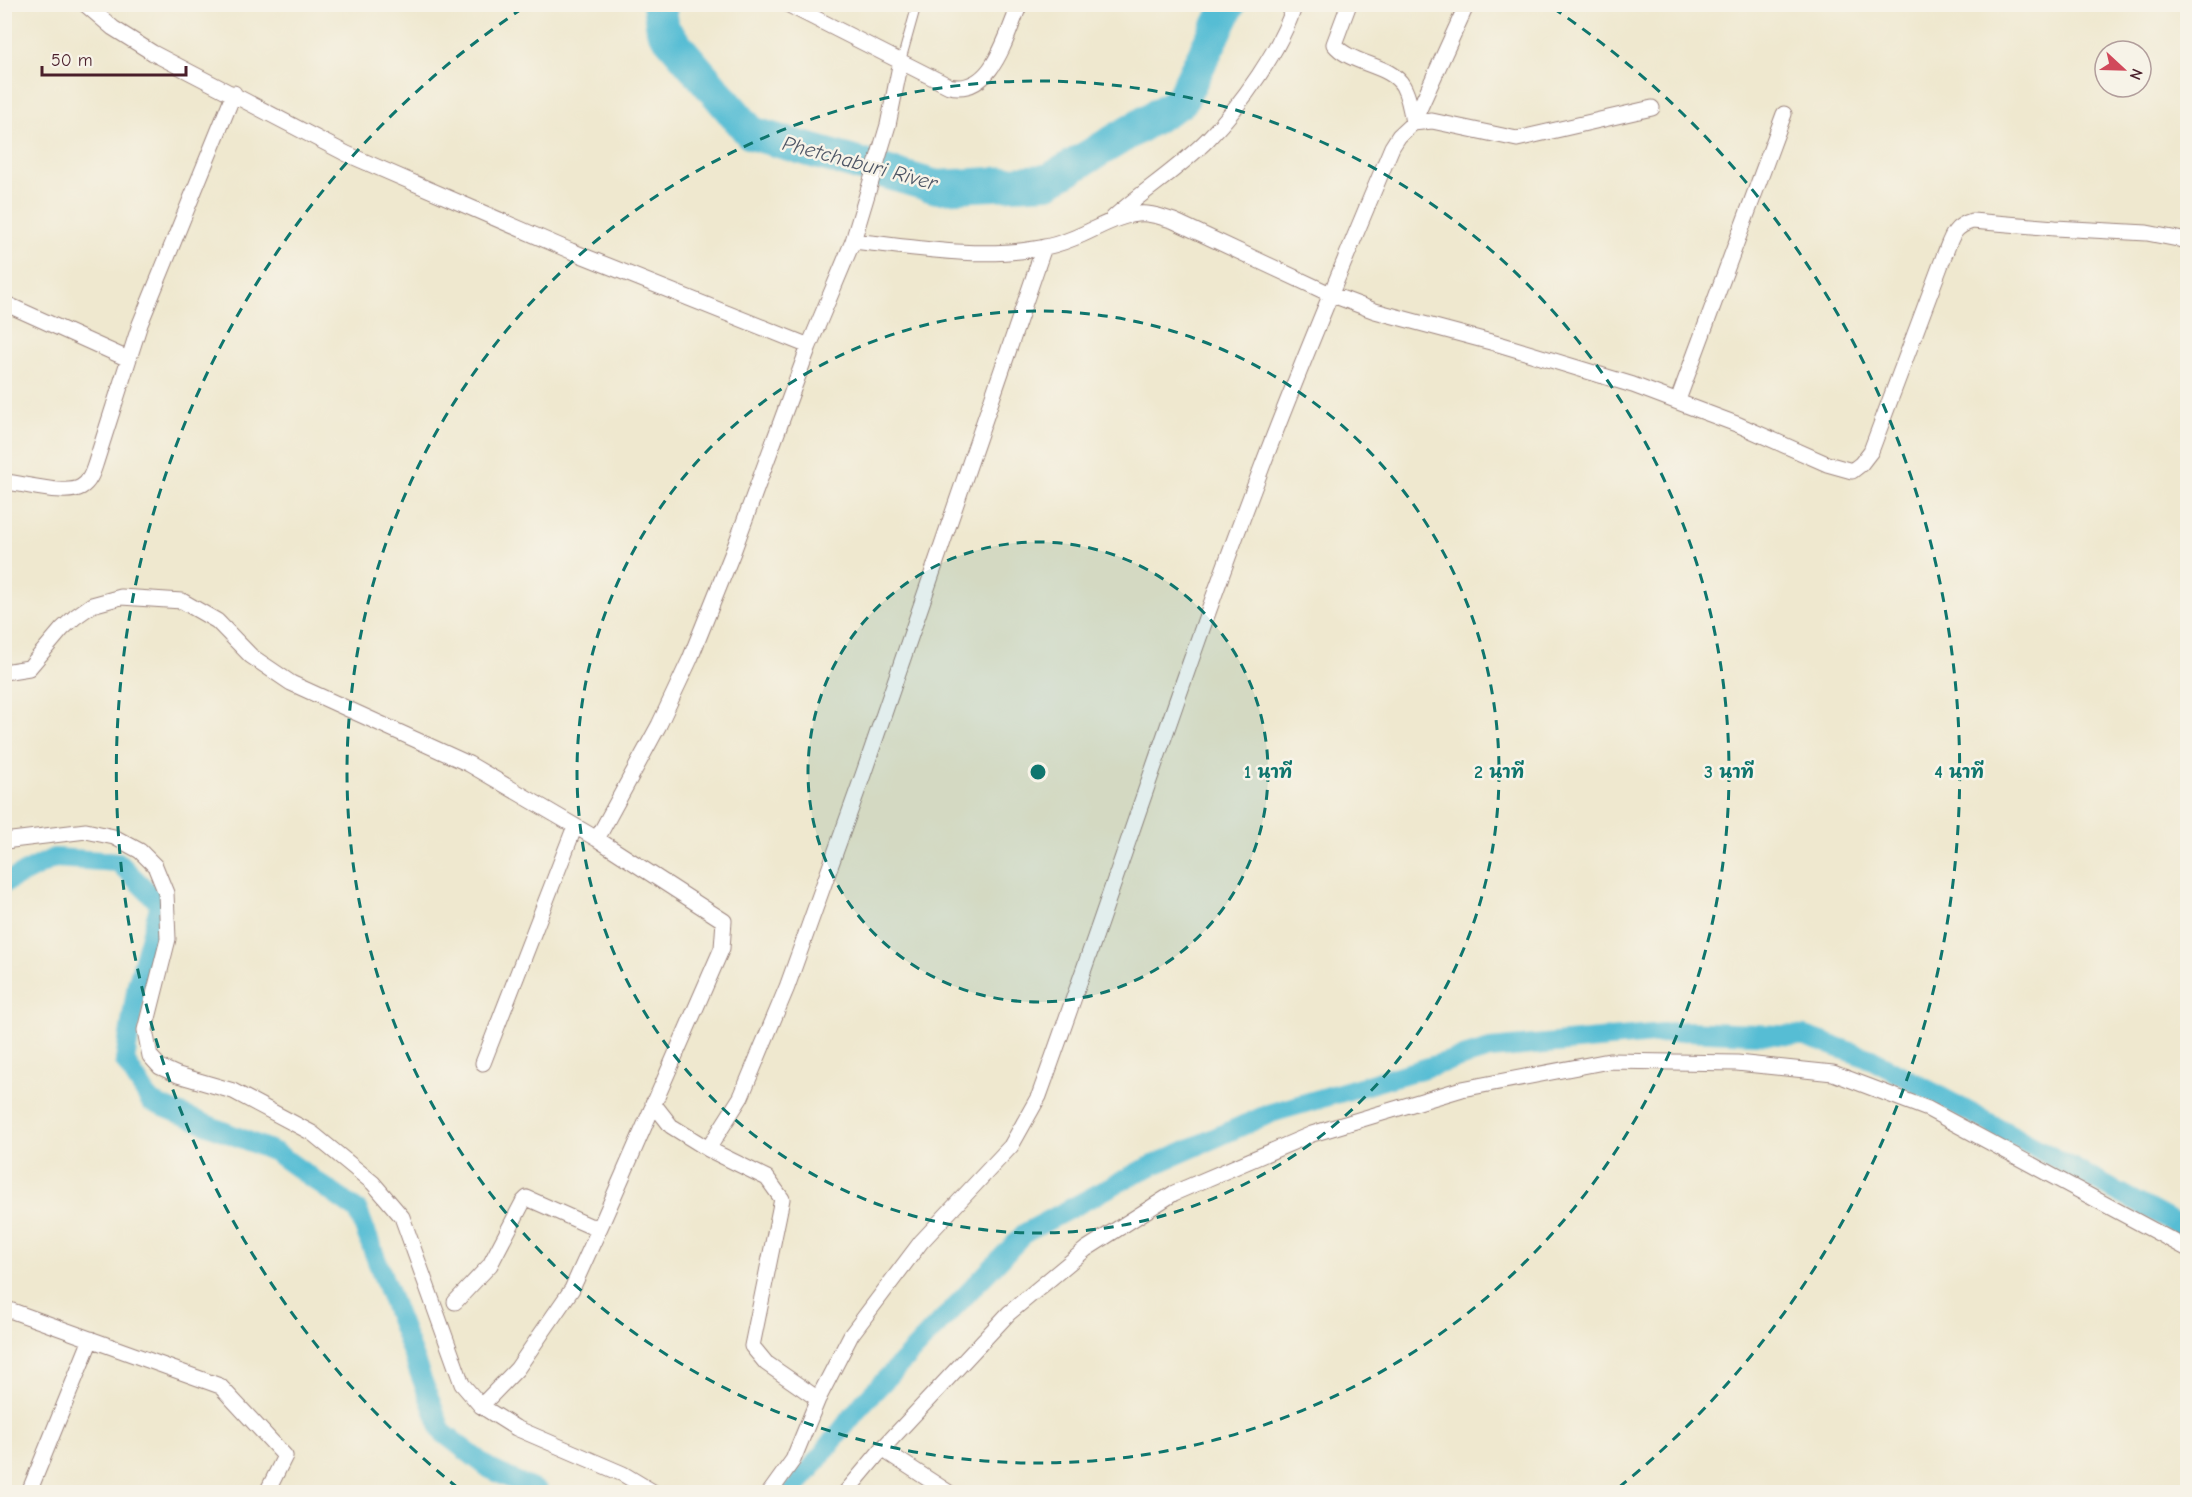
<svg xmlns="http://www.w3.org/2000/svg" width="2192" height="1497" font-family="'Comic Neue','Playpen Sans Thai',sans-serif">
	<style>
		.lines { fill: none; stroke-linecap: round; stroke-linejoin: round }
		.canal { stroke: #56bdd4; stroke-width: 20 }
		.river { stroke: #56bdd4; stroke-width: 34 }
		.lane-casing { stroke: #9c847d; stroke-width: 10 }
		.street-casing { stroke: #9c847d; stroke-width: 17 }
		.lane { stroke: #fff; stroke-width: 8 }
		.street { stroke: #fff; stroke-width: 15 }
		.ring { fill: none; stroke: #0f766e; stroke-width: 3; stroke-dasharray: 10 8 }
		.labels { text-anchor: middle; stroke-width: 5; stroke-linejoin: round; paint-order: stroke }
		.water-label { font-size: 21px; font-style: italic; fill: #4e5666; stroke: #f7f3e8 }
		.centre { fill: #0f766e; stroke: #f7f3e8; stroke-width: 3 }
		.ring-label { font-size: 18px; text-anchor: middle; font-weight: bold; fill: #0f766e; stroke: #f7f3e8; stroke-width: 5; stroke-linejoin: round; paint-order: stroke }
	</style>
	<rect width="100%" height="100%" fill="#f7f3e8"/>
	<filter id="ink" filterUnits="userSpaceOnUse"><feTurbulence type="fractalNoise" baseFrequency=".0167" numOctaves="2"/><feDisplacementMap in="SourceGraphic" scale="12" xChannelSelector="R" yChannelSelector="G"/><feConvolveMatrix kernelMatrix="1 2 1 2 8 2 1 2 1" color-interpolation-filters="sRGB"/></filter>
	<filter id="wash" filterUnits="userSpaceOnUse"><feTurbulence type="fractalNoise" baseFrequency=".008" numOctaves="4" result="noise"/><feDisplacementMap in="SourceGraphic" scale="24" xChannelSelector="R" yChannelSelector="G"/><feGaussianBlur stdDeviation="1.35" result="paint"/><feColorMatrix in="noise" values="0 0 0 0 0 0 0 0 0 0 0 0 0 0 0 0 0 1.4 0 .05"/><feComposite in="paint" operator="in"/></filter>
	<g filter="url(#wash)">
		<rect width="100%" height="100%" fill="#efe8cf"/>
		<g class="lines">
			<path class="canal" d="M4 883 54 858 118 862 160 904 137 984 125 1061 151 1102 275 1152 358 1211 442 1432 490 1469 539 1492
				M792 1492 863 1403 1025 1233 1140 1171 1271 1113 1490 1049 1685 1031 1805 1036 1871 1059 2188 1230"/>
			<path class="river" d="M659 4 663 30 751 133 937 187 1048 181 1181 101 1229 4"/>
		</g>
	</g>
	<g filter="url(#ink)">
		<g class="lines">
			<defs>
				<path id="lane" d="M901 61 917 4"/>
				<path id="street" d="M85 4 113 28 153 53 347 154 571 251 809 346
					M787 4 949 86C993 96 1006 35 1020 4
					M1349 4 1334 44C1350 65 1391 64 1403 86 1409 97 1411 110 1413 123
					M1413 123 1467 4
					M1113 218C1143 191 1180 168 1208 139 1241 105 1281 49 1295 4
					M853 241C912 247 975 259 1035 249 1048 247 1062 243 1074 238 1097 229 1121 212 1147 214 1157 215 1165 218 1174 221L1330 294 1375 311 1502 345 1633 385 1739 425 1827 464 1852 471 1861 464 1871 451 1944 256C1951 239 1952 227 1972 221L2055 228 2147 233 2188 241
					M4 303 128 359
					M1678 400 1784 114
					M4 482C24 483 65 496 81 487 90 482 93 471 96 462L140 324 234 93
					M4 672 29 668 62 629 75 617 92 605 121 597 182 601 217 621 251 656 291 683 469 764 597 839 724 921 722 948 602 1223 597 1227 590 1226 527 1198 523 1202 490 1265 455 1302
					M597 839 659 725 690 659 733 552 809 346 853 241 888 125 901 61
					M4 842 12 840 86 831 114 837 140 851 155 866 166 893 168 939 145 1030 150 1056 160 1067 178 1075 233 1091 312 1133 373 1183 402 1217 462 1384 481 1406 516 1428 623 1474 653 1492
					M483 1063 575 826
					M653 1103 671 1126 708 1149 767 1178 782 1199 752 1346 766 1363 818 1399
					M708 1149 741 1097 787 987 863 775 1044 247
					M4 1308 220 1386 285 1456 267 1492
					M481 1406 517 1369 572 1289 602 1223
					M882 1449 948 1492
					M29 1492 91 1339
					M770 1492 793 1460 818 1399 851 1335 921 1242 1011 1146 1039 1096C1114 889 1181 678 1260 472 1301 363 1347 255 1392 147L1399 136 1413 123 1432 121 1517 139 1652 108
					M846 1492 882 1449 1009 1313 1086 1249 1174 1193 1312 1134 1462 1089 1609 1061 1737 1063 1833 1073 1928 1109 2188 1249"/>
			</defs>
			<use href="#lane" class="lane-casing"/>
			<use href="#street" class="street-casing"/>
			<use href="#lane" class="lane"/>
			<use href="#street" class="street"/>
		</g>
	</g>
	<circle cx="1038" cy="772" r="230" fill="#0f766e" fill-opacity=".12"/>
	<g class="ring">
		<circle cx="1038" cy="772" r="230"/>
		<circle cx="1038" cy="772" r="461"/>
		<circle cx="1038" cy="772" r="691"/>
		<path d="M458 1488A921 921 0 0 1 523 8M1553 8A921 921 0 0 1 1618 1488"/>
	</g>
	<g class="labels">
		<g class="water-label">
			<text transform="translate(860 163) rotate(15)" y="7">Phetchaburi River</text>
		</g>
	</g>
	<circle cx="1038" cy="772" r="9" class="centre"/>
	<g class="ring-label">
		<text x="1268" y="778">1 นาที</text>
		<text x="1499" y="778">2 นาที</text>
		<text x="1729" y="778">3 นาที</text>
		<text x="1959" y="778">4 นาที</text>
	</g>
	<rect width="2192" height="1497" fill="none" stroke="#f7f3e8" stroke-width="24"/>
	<g transform="translate(2123 69) rotate(112)"><circle r="28" fill="#f7f3e8" stroke="#b29e9c" stroke-width="1.5"/>
	<path d="M0-4.5L10 22L0 15L-10 22Z" fill="#d1495b"/>
	<text y="-9" font-size="16" font-weight="bold" text-anchor="middle" fill="#4a1f2b">N</text>
	</g>
	<path d="M42 66v9h144v-9" fill="none" stroke="#4a1f2b" stroke-width="3"/>
	<text x="51" y="66" font-size="18" fill="#4a1f2b" stroke="#f7f3e8" stroke-width="4.5" paint-order="stroke">50 m</text>
</svg>
